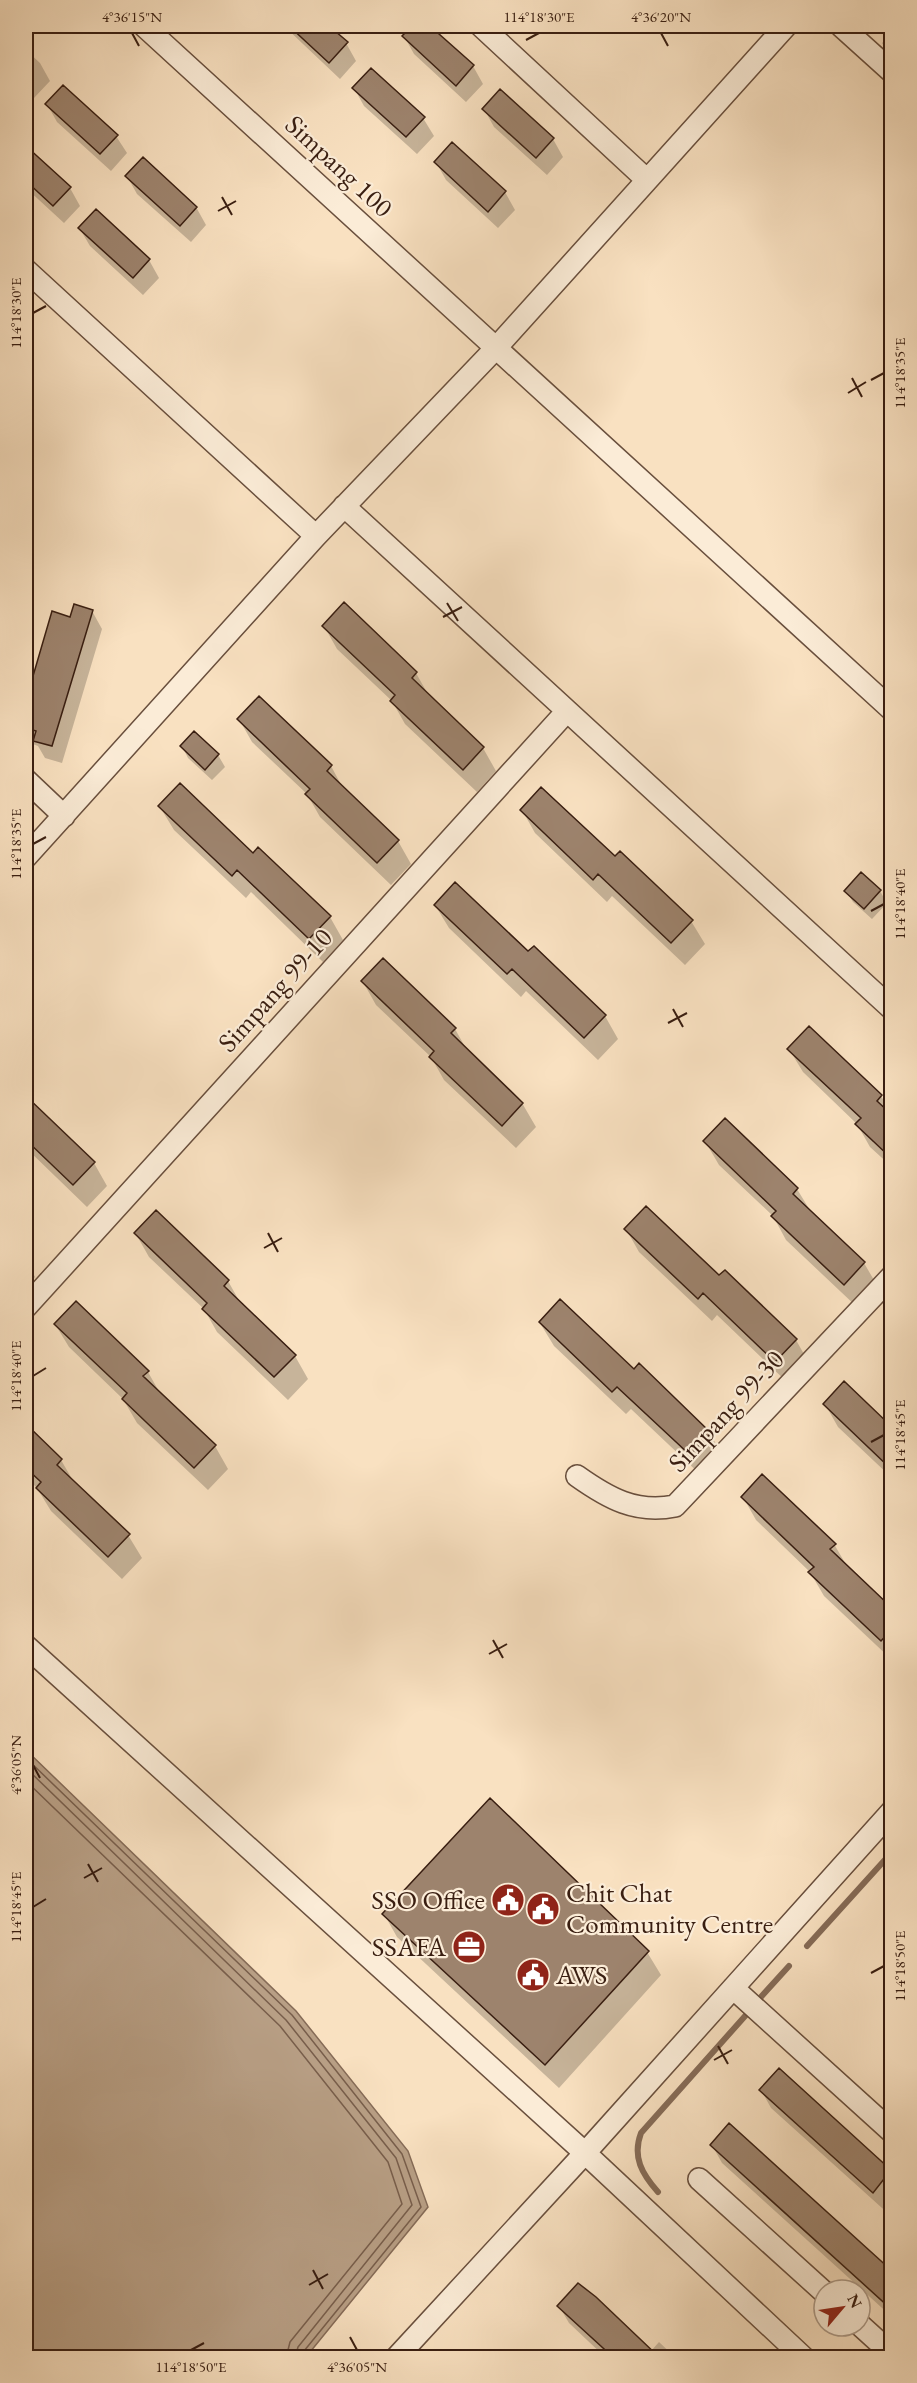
<svg xmlns="http://www.w3.org/2000/svg" width="917" height="2383" font-family="'EB Garamond',serif">
	<style>
		.water { fill: #b89f85; stroke: #856b57; stroke-width: 1.5 }
		.shadow { fill: #0003 }
		.lines { fill: none; stroke-linecap: round; stroke-linejoin: round }
		.shore { stroke: #785e4b; stroke-width: 1.5 }
		.stream { stroke: #856b57; stroke-width: 6 }
		.building { fill: #9d836d; stroke: #391e11; stroke-width: 1.5 }
		.minor-casing { stroke: #694f3d; stroke-width: 24 }
		.minor { stroke: #fbecd7; stroke-width: 21 }
		.ticks { fill: none; stroke: #391e11; stroke-width: 2 }
		.labels { text-anchor: middle; stroke-width: 4.5; stroke-linejoin: round; paint-order: stroke }
		.street-label { font-size: 27px; fill: #391e11; stroke: #fbecd7 }
		.poi-label { font-size: 27px; fill: #391e11; stroke: #fbecd7; text-anchor: start }
		.neatline { fill: none; stroke: #391e11; stroke-width: 2 }
		.ticks-label { font-size: 15px; text-anchor: middle; fill: #391e11 }
	</style>
	<rect width="100%" height="100%" fill="#f9e1c1"/>
	<filter id="stains"><feTurbulence type="fractalNoise" baseFrequency=".00333" numOctaves="4"/><feColorMatrix values="0 0 0 0 .2 0 0 0 0 .09 0 0 0 0 .02 0 0 0 .5 -.17"/></filter>
	<radialGradient id="worn" r=".72"><stop offset=".6" stop-color="#630" stop-opacity="0"/><stop offset="1" stop-color="#630" stop-opacity=".3"/></radialGradient>
	<path class="water" d="M26 1750 296 2011 408 2151 428 2207 306 2357H26Z"/>
	<path class="shadow" d="M284 26H327L346 43 356 61 340 79Z
		M414 26H428L473 66 483 84 466 102 414 54 404 36Z
		M892 33V59L882 43Z
		M26 50 40 63 50 81 34 98 26 90Z
		M354 88 423 118 434 136 417 154 364 106Z
		M47 104 116 136 127 153 111 171 57 122Z
		M484 109 553 139 563 157 547 175 494 127Z
		M26 148 70 188 80 206 64 223 26 188Z
		M436 162 505 192 515 210 498 228 446 180Z
		M127 176 196 207 206 225 191 242 137 194Z
		M80 229 149 260 159 278 143 295 90 246Z
		M92 611 102 629 62 763 45 758 38 746 30 743 26 736V705L53 613 71 619Z
		M324 626 416 673 429 696 483 748 496 771 477 792 405 724 392 701 337 649Z
		M239 719 331 766 344 790 398 841 411 864 391 885 320 817 307 794 252 742Z
		M194 733 218 755 225 767 212 780 188 758 182 746Z
		M160 807 330 917 343 940 323 962 251 892 246 898 174 830Z
		M522 810 615 859 691 921 705 944 685 965 612 896 607 902 535 833Z
		M862 874 880 891 887 903 872 919 853 902 846 891Z
		M435 905 528 954 605 1016 618 1039 598 1060 526 991 521 997 449 928Z
		M363 982 455 1029 468 1052 522 1103 536 1127 516 1148 444 1080 431 1057 376 1005Z
		M809 1028 881 1096 892 1114V1156L873 1138V1142L892 1160V1167L870 1147 857 1124 803 1072 789 1049Z
		M26 1098 94 1163 107 1186 87 1207 26 1148Z
		M705 1141 797 1189 811 1212 864 1263 878 1287 858 1308 786 1240 773 1216 719 1165Z
		M626 1229 719 1277 796 1340 809 1363 789 1384 717 1315 712 1321 639 1252Z
		M136 1234 228 1281 241 1304 295 1356 308 1379 288 1400 217 1332 204 1309 149 1257Z
		M26 1260 35 1277 26 1287Z
		M540 1323 634 1371 710 1434 724 1457 704 1478 631 1409 626 1414 554 1346Z
		M55 1324 148 1372 161 1395 215 1446 228 1469 208 1490 137 1423 123 1399 69 1347Z
		M844 1383 892 1428V1478L838 1427 825 1404Z
		M26 1426 61 1460 75 1484 128 1535 142 1558 122 1579 51 1511 37 1488 26 1477Z
		M743 1497 834 1544 848 1568 892 1609V1660L824 1596 810 1572 756 1520Z
		M384 1914 647 1952 661 1975 559 2088 397 1937Z
		M779 2070 892 2173V2217L771 2108 761 2090Z
		M730 2125 892 2272V2317L722 2163 712 2145Z
		M559 2306 651 2351 659 2342 676 2358H606L569 2323Z"/>
	<g class="lines">
		<path class="shore" d="M26 1758 292 2015 402 2154 421 2207 304 2351 302 2358
			M26 1768 286 2020 396 2158 412 2205 298 2347 295 2358
			M26 1781 280 2026 388 2162 402 2204 290 2342 286 2358"/>
		<path class="stream" d="M807 1946 892 1852
			M760 1998 789 1966
			M658 2192C642 2174 632 2157 641 2133L746 2015"/>
	</g>
	<path class="building" d="M289 26H329L348 42 329 63Z
		M412 26H430L474 65 456 86 402 36Z
		M371 68 425 117 406 137 352 88Z
		M63 85 118 135 100 154 45 104Z
		M500 89 554 138 536 158 482 109Z
		M452 142 506 191 488 212 434 162Z
		M26 146 71 187 53 206 26 181Z
		M143 157 197 207 180 226 125 176Z
		M96 209 150 259 133 278 78 228Z
		M344 602 417 672 412 678 484 747 463 770 390 701 395 695 322 626Z
		M74 604 93 610 52 746 33 741 36 731 26 728V700L52 611 70 617Z
		M259 696 332 765 327 771 399 840 377 863 305 794 310 789 237 719Z
		M194 731 219 754 205 770 180 746Z
		M180 783 253 853 258 847 331 916 309 939 237 870 232 876 158 806Z
		M541 787 615 856 620 851 693 920 671 943 598 874 593 880 520 810Z
		M861 872 881 890 864 909 844 891Z
		M455 882 528 951 534 946 606 1015 584 1038 512 969 507 974 434 905Z
		M383 958 456 1028 451 1033 523 1103 502 1126 429 1057 434 1051 361 981Z
		M809 1026 882 1095 877 1101 891 1114V1158L855 1124 861 1118 787 1049Z
		M26 1096 95 1162 73 1185 26 1140Z
		M725 1118 798 1188 793 1194 865 1262 844 1285 771 1216 776 1211 703 1141Z
		M646 1206 719 1275 725 1270 797 1339 775 1362 703 1293 698 1299 624 1229Z
		M156 1210 229 1280 224 1286 296 1355 274 1377 202 1309 207 1303 134 1233Z
		M560 1299 634 1369 639 1363 711 1433 690 1455 617 1387 612 1392 539 1322Z
		M76 1301 149 1371 143 1376 216 1445 194 1468 122 1399 127 1393 54 1324Z
		M844 1381 891 1426V1469L823 1404Z
		M26 1424 62 1459 57 1465 130 1534 108 1557 36 1488 41 1482 26 1468Z
		M762 1474 836 1544 830 1549 891 1607V1630L881 1641 808 1572 814 1567 741 1497Z
		M490 1798 649 1951 545 2065 382 1914Z
		M779 2068 891 2170 873 2193 759 2090Z
		M729 2123 891 2270V2309L710 2145Z
		M578 2283 596 2297 660 2358H614L557 2306Z"/>
	<g class="lines">
		<defs>
			<path id="minor" d="M144 26 892 710
				M481 26 647 180
				M841 26 892 72
				M26 270 316 536
				M344 506 892 1009
				M26 780 64 816
				M26 857 316 536 496 348 786 26
				M26 1307 567 711
				M577 1476C608 1498 636 1514 675 1506L892 1276
				M26 1646 585 2153 804 2358
				M733 1988 892 2132
				M699 2179 824 2292
				M860 2325 892 2354
				M396 2358 585 2153 892 1811"/>
		</defs>
		<use href="#minor" class="minor-casing"/>
		<use href="#minor" class="minor"/>
	</g>
	<path class="ticks" d="M132 33 139 46M661 33 668 46M526 40 539 33M222 197 232 215M218 211 236 201M33 313 46 306M852 378 862 397M871 380 884 373M848 393 866 382M447 603 458 621M443 617 462 607M33 844 46 837M871 911 884 904M673 1009 683 1027M668 1023 687 1013M268 1233 278 1252M264 1248 282 1238M33 1376 46 1368M871 1442 884 1435M493 1640 503 1658M489 1654 507 1644M33 1765 40 1778M88 1864 98 1882M84 1878 102 1868M33 1907 46 1899M871 1973 884 1966M718 2046 728 2064M714 2060 732 2050M313 2270 323 2289M309 2285 328 2274M350 2337 357 2350M191 2350 204 2343"/>
	<defs>
		<symbol id="civic-disc" viewBox="-11 -11 22 22"><circle r="9.5" fill="#8f2418" stroke="#fbecd7"/><path d="M-.6-6.5H3V-4.5H.6V-3L4-1V1h2V6H-6V1h2V-1L-.6-3ZM-1.2 2.5V6h2.4V2.5Z" fill="#fff"/></symbol>
		<symbol id="office-disc" viewBox="-11 -11 22 22"><circle r="9.5" fill="#8f2418" stroke="#fbecd7"/><path d="M-6-3h4V-5.5h4V-3h4V5H-6ZM-1-4.5V-3h2v-1.5ZM-6 0V1H6V0Z" fill="#fff"/></symbol>
	</defs>
	<g fill-rule="evenodd">
		<use href="#civic-disc" x="489" y="1881" width="38" height="38"/>
		<use href="#civic-disc" x="524" y="1890" width="38" height="38"/>
		<use href="#office-disc" x="450" y="1928" width="38" height="38"/>
		<use href="#civic-disc" x="514" y="1956" width="38" height="38"/>
	</g>
	<g class="labels">
		<g class="street-label">
			<text transform="translate(339 166) rotate(43)" y="9">Simpang 100</text>
			<text transform="translate(275 990) rotate(-48)" y="9">Simpang 99-10</text>
			<text transform="translate(726 1411) rotate(-47)" y="9">Simpang 99-30</text>
		</g>
		<g class="poi-label">
			<text x="566" y="1902">Chit Chat<tspan x="566" dy="31">Community Centre</tspan></text>
			<text x="485" y="1909" text-anchor="end">SSO Office</text>
			<text x="446" y="1956" text-anchor="end">SSAFA</text>
			<text x="556" y="1984">AWS</text>
		</g>
	</g>
	<rect width="917" height="2383" fill="none" stroke="#f9e1c1" stroke-width="66"/>
	<g transform="translate(842 2308) rotate(61)"><circle r="28" fill="#fbecd7" stroke="#ad9a88" stroke-width="1.5"/>
	<path d="M0-4.5L10 22L0 15L-10 22Z" fill="#8f2418"/>
	<text y="-9" font-size="16" font-weight="bold" text-anchor="middle" fill="#391e11">N</text>
	</g>
	<rect x="33" y="33" width="851" height="2317" class="neatline"/>
	<g class="ticks-label">
		<text x="132" y="22">4°36'15"N</text>
		<text x="539" y="22">114°18'30"E</text>
		<text x="661" y="22">4°36'20"N</text>
		<text transform="translate(16 313) rotate(-90)" y="5">114°18'30"E</text>
		<text transform="translate(900 373) rotate(-90)" y="5">114°18'35"E</text>
		<text transform="translate(16 844) rotate(-90)" y="5">114°18'35"E</text>
		<text transform="translate(900 904) rotate(-90)" y="5">114°18'40"E</text>
		<text transform="translate(16 1376) rotate(-90)" y="5">114°18'40"E</text>
		<text transform="translate(900 1435) rotate(-90)" y="5">114°18'45"E</text>
		<text transform="translate(16 1765) rotate(-90)" y="5">4°36'05"N</text>
		<text transform="translate(16 1907) rotate(-90)" y="5">114°18'45"E</text>
		<text transform="translate(900 1966) rotate(-90)" y="5">114°18'50"E</text>
		<text x="191" y="2372">114°18'50"E</text>
		<text x="357" y="2372">4°36'05"N</text>
	</g>
	<rect width="100%" height="100%" filter="url(#stains)"/>
	<rect width="100%" height="100%" fill="url(#worn)"/>
</svg>
